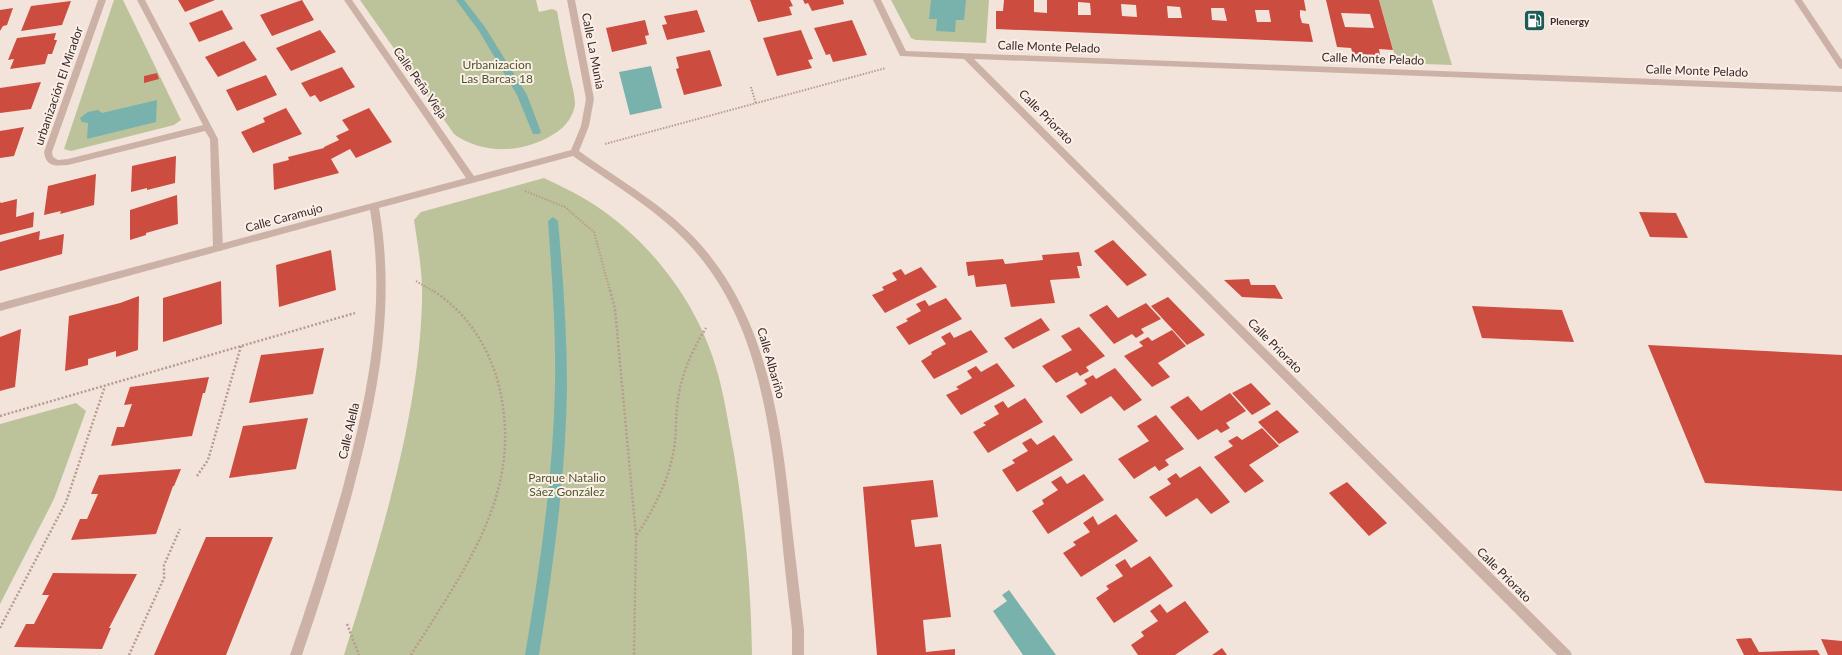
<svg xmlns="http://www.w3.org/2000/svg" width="1842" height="655" font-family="Lato,sans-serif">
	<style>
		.green { fill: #bcc39a }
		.water { fill: #79b2ac }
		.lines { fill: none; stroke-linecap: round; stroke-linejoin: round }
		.stream { fill: #79b2ac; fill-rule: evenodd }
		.building { fill: #cd4c40; fill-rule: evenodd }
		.path-far1 { stroke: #b89b90; stroke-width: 2; stroke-dasharray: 1.5 1.5; stroke-linecap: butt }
		.path { stroke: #b89b90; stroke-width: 2.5; stroke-dasharray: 2 2; stroke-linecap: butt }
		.service { fill: #ccb2a6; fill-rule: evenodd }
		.minor { fill: #ccb2a6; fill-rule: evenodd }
		.labels { text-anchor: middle; stroke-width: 4; stroke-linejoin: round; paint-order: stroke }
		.far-poi-label { font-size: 10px; font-weight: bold; fill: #382a28; stroke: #fbefe8; text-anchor: start }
		.street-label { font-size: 12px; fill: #382a28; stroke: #fbefe8 }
		.park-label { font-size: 12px; fill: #4e582a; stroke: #fbefe8 }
	</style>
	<rect width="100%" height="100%" fill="#f3e4db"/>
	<path class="green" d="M114 0H123L181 120 174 125 71 151 64 149Z
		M360 0H536L539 12 552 9 557 11C561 33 565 55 570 77 572 85 575 96 575 104 574 115 566 126 557 132 527 153 484 156 454 134Z
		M891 0H989L986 43 916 40 911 38Z
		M1379 0H1432L1452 65 1397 63Z
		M544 178C563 187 584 197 602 210 657 249 700 308 718 374 725 400 729 427 734 454 745 520 751 588 752 655H344C379 544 419 418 422 301 423 274 418 247 414 220L421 212Z
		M76 403 86 411 54 499 0 604V424Z"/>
	<path class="water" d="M931 0H966L964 20H956L955 32 936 31 937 19H929Z
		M651 66 662 108 630 115 619 72Z
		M157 100 156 122 87 139 88 123 82 122 80 118 88 112 98 110 102 113Z
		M1009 590 1056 655H1023L993 611 1007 601 1002 595Z"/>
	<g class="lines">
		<path class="stream" d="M456 0H464L485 27 527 95 541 132 539 134H533L517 95 479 31Z
			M553 217 558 221C563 276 567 332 567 387 566 477 553 566 539 655H525C540 567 553 477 555 387 556 332 552 276 548 221Z"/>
	</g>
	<path class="building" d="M178 0H215L185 12Z
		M302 0 314 20 272 36 260 15Z
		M750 0H790L793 6 789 7 792 15 758 22Z
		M803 0H843L844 4 812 11 808 3 805 4Z
		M1004 0H1034V12L1047 13V0H1304L1306 11 1300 10V16L1302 23 1309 24 1313 42 996 29V11H1003ZM1078 2 1090 3 1091 15H1078ZM1121 4 1136 5 1137 17 1122 16ZM1167 6 1180 7 1182 18H1168ZM1211 8H1224L1227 21 1212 20ZM1255 10H1269L1271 22H1257Z
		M1326 0H1379L1393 50 1379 49 1380 55 1353 54 1351 48 1337 47ZM1341 13 1370 14 1374 28 1345 27Z
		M71 1 62 25 21 31 31 6Z
		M13 8 7 25 3 26 0 31V10Z
		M222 10 233 29 199 42 189 23Z
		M697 10 705 32 667 40 662 25 667 24 664 16Z
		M645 20 649 35 645 36 647 44 612 52 606 28Z
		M852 20 867 55 833 62 830 54 826 55 814 28Z
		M320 30 336 52 291 71 276 48Z
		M801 30 813 59 808 60 812 68 777 76 763 38Z
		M56 33 54 40H57L52 54H48L45 64 10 69 14 59 8 60 17 38Z
		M244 41 257 60 218 77 205 57Z
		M710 50 722 86 684 95 676 69 679 68 676 57Z
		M342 67 355 87 320 102 315 95 310 97 301 83Z
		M157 73 159 79 144 83V76Z
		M266 75 277 95 237 111 226 90Z
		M41 82 31 109 0 113V88Z
		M286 108 302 134 253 153 241 132 265 122 263 118Z
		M369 108 392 142 356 158 350 149 331 159 339 173 274 190 273 164 289 160 288 157 324 148V147L339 140 336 136 349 130 342 120Z
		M24 127 14 156 0 158V131Z
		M176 156 175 183 147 190V188L131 192 132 166Z
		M96 174 94 205 60 214 61 211 44 215 48 186Z
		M177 195 178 224 146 233V235L130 240V210Z
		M17 199 16 217 34 212 33 227 0 235V202L1 203Z
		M1639 212 1676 213 1688 238 1650 237Z
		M40 231 39 240 64 234 62 254 0 271V242Z
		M1113 240 1147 275 1127 286 1094 251Z
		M331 250 336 290 279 307 276 265Z
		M1079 252 1082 266H1077L1080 278 1050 280 1055 303 1011 307 1006 284 976 287 974 275 968 276 966 262 1003 259 1005 264 1043 260 1042 255Z
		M921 267 937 287 885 313 872 295 884 290 882 287 897 280 892 273 901 269 905 275Z
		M1249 279 1251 285H1275L1283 299 1242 297 1224 280Z
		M221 281 222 324 163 342V298Z
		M139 296 138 350 116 357V351L88 359V365L65 371 69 316 120 303Z
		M1168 297 1205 335 1187 345 1151 306Z
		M946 298 962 319 909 345 896 327 908 321 906 319 921 311 916 304 925 300 929 306Z
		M1146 303 1161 319 1141 329 1144 333 1136 338 1132 334 1114 344 1089 315 1107 305 1118 318Z
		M1472 306 1562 310 1574 342 1482 338Z
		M1041 318 1050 330 1013 349 1004 338Z
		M1079 327 1105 356 1086 367 1089 371 1080 376 1077 372 1056 383 1042 366 1072 350 1061 336Z
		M21 329 15 387 0 391V337Z
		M971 330 988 352 934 379 921 361 932 354 931 352 946 344 941 337 950 332 954 338Z
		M1172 330 1186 346 1158 363 1170 377 1152 387 1124 356 1143 346 1139 342 1148 337 1152 341Z
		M1648 345 1842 355V491L1705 483Z
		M324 348 313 394 249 403 261 355Z
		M997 363 1015 386 961 415 946 395 959 389 956 387 972 378 967 371 976 366 981 372Z
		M1115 368 1142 400 1124 411 1111 396 1081 414 1066 396 1087 384 1084 380 1093 375 1096 379Z
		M209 377 205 393H203L192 436 111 446 117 427H124L132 404 124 405 130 387Z
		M1251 383 1271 404 1252 415 1232 393Z
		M1230 393 1246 411 1226 423 1230 428 1221 433 1217 429 1198 440 1170 407 1188 396 1201 411Z
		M1025 398 1043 422 988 453 973 432 986 425 983 423 999 414 994 406 1003 401 1008 408Z
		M1277 410 1299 432 1279 444 1258 422Z
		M1156 415 1184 449 1165 460 1169 465 1159 471 1155 466 1134 479 1118 459 1149 441 1137 426Z
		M308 418 296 469 229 478 243 426Z
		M1262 428 1279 446 1249 465 1264 481 1245 493 1214 457 1233 446 1228 441 1237 436 1242 440Z
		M1054 435 1073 460 1017 492 1002 470 1015 463 1012 460 1028 451 1022 443 1031 438 1037 445Z
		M1200 466 1230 502 1211 514 1197 498 1166 517 1149 497 1171 484 1167 479 1176 473 1180 478Z
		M181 469 174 486H173L156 534 71 540 80 519H87L98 494H91L99 475Z
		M1084 474 1104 500 1048 534 1032 511 1044 504 1042 500 1058 490 1051 482 1061 476 1067 484Z
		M933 480 938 517 911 520 915 547 941 544 951 617 923 620 926 652 955 649V655H877L863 487Z
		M1347 482 1387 523 1369 536 1329 493Z
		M1116 514 1138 541 1081 577 1063 553 1076 545 1073 542 1090 532 1083 523 1093 516 1098 525Z
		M206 537H273L226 655H154Z
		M1150 556 1173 586 1114 623 1096 598 1109 589 1106 586 1123 576 1115 565 1125 559 1131 568Z
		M53 573 137 574 109 628H111L102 649 14 647 26 624H34L49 595H42Z
		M1185 601 1209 632 1175 655H1138L1131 645 1144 636 1141 632 1158 621 1150 611 1160 604 1167 613Z
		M1751 638 1759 652 1817 650 1820 655H1744L1736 639Z
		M1821 639 1842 641V655H1828Z
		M1222 648 1227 655H1212Z"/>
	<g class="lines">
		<path class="path-far1" d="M751 87 756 104
			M605 144 886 68
			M525 191 565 207 594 232 610 291
			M416 281 433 291"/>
		<path class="path" d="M610 290 615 309 636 536 634 655
			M0 416 355 313
			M197 476 208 460 241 346
			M637 535C653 510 667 484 673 454 677 436 675 417 678 399 682 373 692 350 706 328
			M347 624 359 655
			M0 628 66 502 105 386
			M129 655 164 578V565L180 529
			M411 655C466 566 529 487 496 375 485 341 463 309 432 290"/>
		<path class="service" d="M98 0H106L52 152 53 157 58 160 68 159 203 125 137 0H145L218 139 223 248 221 251H215L213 248 210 139 205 131 68 165C55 166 46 167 44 152Z"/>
		<path class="minor" d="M344 0H352L474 176 571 150 581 126 586 99 567 0H575L594 99 589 126 579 151C620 181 667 206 701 245 769 322 782 430 792 528 796 562 800 596 804 630V655H792V630C788 596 784 562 781 528 771 432 760 325 694 250 660 211 614 185 573 156L379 208C396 305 378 396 353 490 338 545 321 600 302 655H290C309 601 326 546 342 491 367 399 387 306 370 210L0 311V303L466 178Z
			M873 0H881L906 51 1842 86V92L974 59 1570 651 1572 655H1557L964 59 900 56Z
			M1794 0H1802L1842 60V69L1839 68Z"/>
	</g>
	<defs>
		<symbol id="fuel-square" viewBox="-11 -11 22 22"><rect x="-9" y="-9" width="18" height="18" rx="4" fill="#1b5c56" stroke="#fbefe8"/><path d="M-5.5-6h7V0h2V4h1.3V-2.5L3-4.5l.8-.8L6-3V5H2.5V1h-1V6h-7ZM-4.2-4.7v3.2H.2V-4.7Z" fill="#fff"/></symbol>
	</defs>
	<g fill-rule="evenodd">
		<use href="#fuel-square" x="1522" y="8" width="25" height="25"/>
	</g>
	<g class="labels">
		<g class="far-poi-label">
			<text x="1550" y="25">Plenergy</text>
		</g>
		<g class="street-label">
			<text transform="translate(1049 47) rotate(2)" y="4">Calle Monte Pelado</text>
			<text transform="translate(593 51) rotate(79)" y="4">Calle La Munia</text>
			<text transform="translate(1373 59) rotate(2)" y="4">Calle Monte Pelado</text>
			<text transform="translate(1697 71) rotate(2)" y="4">Calle Monte Pelado</text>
			<text transform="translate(420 83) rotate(55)" y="4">Calle Peña Vieja</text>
			<text transform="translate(59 86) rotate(-71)" y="4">urbanización El Mirador</text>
			<text transform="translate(1046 117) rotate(45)" y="4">Calle Priorato</text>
			<text transform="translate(284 218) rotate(-15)" y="4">Calle Caramujo</text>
			<text transform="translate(1275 346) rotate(45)" y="4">Calle Priorato</text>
			<text transform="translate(771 363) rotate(74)" y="4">Calle Albariño</text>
			<text transform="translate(349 431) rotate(-77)" y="4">Calle Alella</text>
			<text transform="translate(1504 575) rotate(45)" y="4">Calle Priorato</text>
		</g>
		<g class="park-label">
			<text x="497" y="69">Urbanizacion<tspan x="497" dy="14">Las Barcas 18</tspan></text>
			<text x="567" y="482">Parque Natalio<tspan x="567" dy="14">Sáez González</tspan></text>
		</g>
	</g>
</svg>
